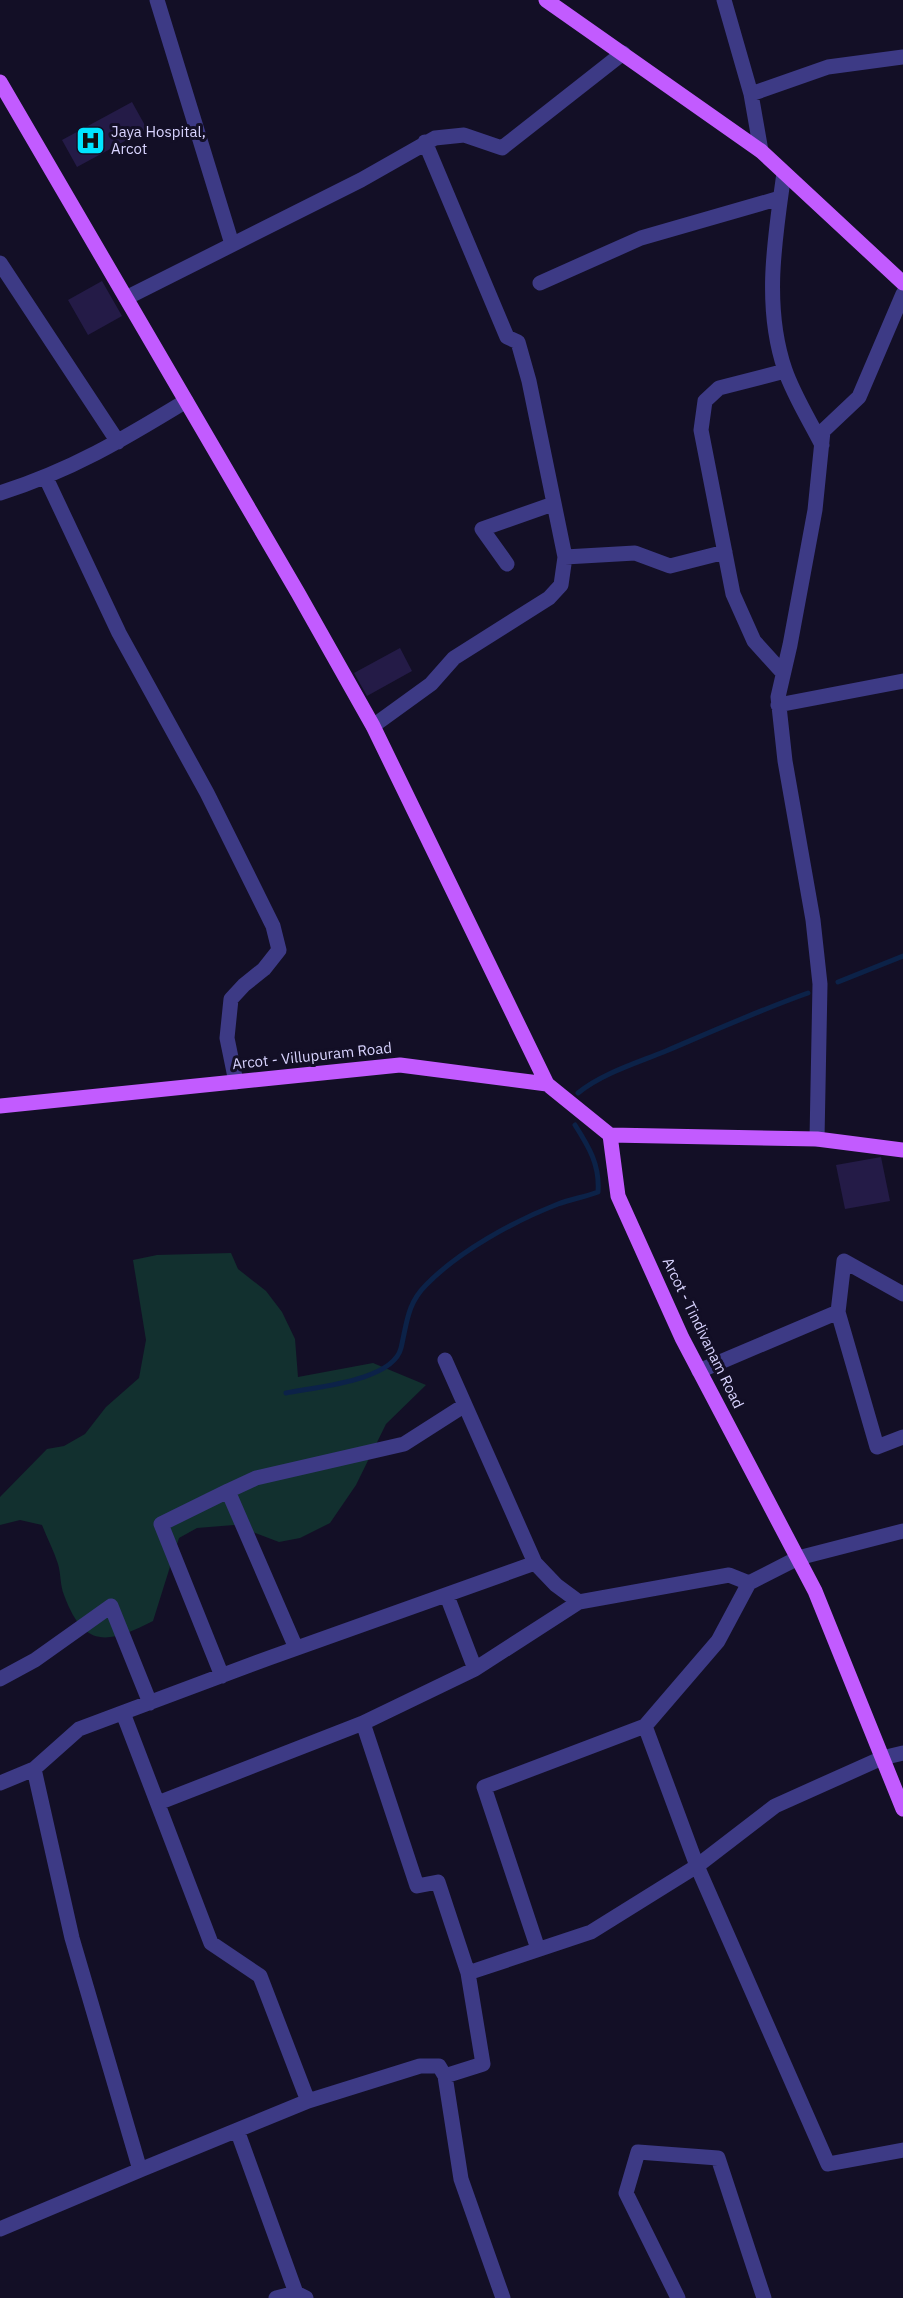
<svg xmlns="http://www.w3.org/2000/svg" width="903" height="2298" font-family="'IBM Plex Sans',sans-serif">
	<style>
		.green { fill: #12302f }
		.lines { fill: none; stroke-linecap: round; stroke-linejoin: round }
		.stream { stroke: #0c2248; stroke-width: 5 }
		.building { fill: #241b47 }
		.minor { stroke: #3d3a85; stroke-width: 15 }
		.major { stroke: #c25bff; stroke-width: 15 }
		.labels { text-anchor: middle; stroke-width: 6; stroke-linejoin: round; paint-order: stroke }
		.poi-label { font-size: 15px; fill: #d9d4ff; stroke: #130f26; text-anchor: start }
		.street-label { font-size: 15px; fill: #d9d4ff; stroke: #130f26 }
	</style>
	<rect width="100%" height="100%" fill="#130f26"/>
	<path class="green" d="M231 1253 238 1269 266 1291 282 1312 295 1339 298 1377 373 1363 426 1385 386 1424 356 1485 330 1523 300 1538 279 1542 234 1525 197 1528 179 1538 153 1621C108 1644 84 1649 64 1595 60 1585 61 1574 58 1564 54 1551 47 1538 42 1525L20 1520 0 1525V1497L47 1449 64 1446 85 1434 106 1407 139 1378 146 1340 133 1260 157 1255Z"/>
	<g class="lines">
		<path class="stream" d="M838 982 903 956
			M578 1093C603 1073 637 1063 666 1051 713 1031 760 1010 808 993
			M286 1393C315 1387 393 1381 401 1348 407 1323 407 1304 426 1285 459 1251 514 1221 558 1204 571 1199 585 1197 598 1192 600 1165 589 1147 575 1125"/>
	</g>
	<path class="building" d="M132 102 147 129 77 167 62 140Z
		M102 281 122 316 88 335 68 300Z
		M400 648 412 671 367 696 354 673Z
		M881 1157 890 1201 845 1209 836 1165Z"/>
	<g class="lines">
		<path class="minor" d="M157 0 232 244
			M724 0 751 94 761 151
			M751 94 828 67 903 57
			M784 173C775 238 763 306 785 370 794 396 810 421 822 445
			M0 263 118 442
			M540 283 641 238 780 198
			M126 298 361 180 435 138 464 135 502 148 623 53
			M46 478 119 633 207 793 273 926 279 950 264 969 244 985 231 999 227 1038 236 1082
			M0 493C72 470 122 440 186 401
			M565 557 635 553 670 566 725 552
			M507 564 482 529 553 504
			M783 673 754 641 733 594 701 430 705 401 719 388 785 371
			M778 705 903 681
			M373 726 431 684 454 658 549 598 561 585 565 557 529 381 518 342 507 337 425 142
			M817 1139 820 984 813 920 785 761 778 697 790 645 815 510 823 431 859 397 903 294
			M903 1294 844 1261 838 1312 877 1447 903 1437
			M445 1360 535 1563 556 1585 579 1602 729 1575 749 1583 798 1558 903 1531
			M699 1371 838 1312
			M749 1583 718 1641 645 1726 697 1866 828 2164 903 2150
			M447 1596 475 1669 363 1723 417 1886 438 1882 468 1973 591 1932 697 1866 775 1806 882 1758 903 1753
			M296 1648 228 1491 256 1478 404 1444 465 1405
			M475 1669 579 1602
			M222 1676 161 1524 228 1491
			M0 1679 35 1660 111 1606 150 1703
			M123 1713 211 1943 260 1976 308 2101 420 2066H439L445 2076
			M0 1783 34 1769 79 1729 269 1658 535 1563
			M158 1803 363 1723
			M538 1949 484 1787 645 1726
			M468 1973 483 2064 445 2076 461 2179 503 2298
			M237 2130 296 2293
			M140 2170 308 2101
			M0 2229 140 2170 72 1938 34 1769
			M276 2298 296 2293 306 2298
			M678 2298 626 2193 638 2152 718 2158 764 2298"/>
		<path class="major" d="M546 0 761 151 903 283
			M0 82 298 593 373 726 547 1084
			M0 1106 400 1065 547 1084 610 1135
			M610 1135 618 1196 682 1338 815 1591 903 1809
			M610 1135 817 1139 903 1150"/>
	</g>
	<defs>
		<symbol id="hospital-square" viewBox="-11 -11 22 22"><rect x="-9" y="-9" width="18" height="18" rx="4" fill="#00e5ff" stroke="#130f26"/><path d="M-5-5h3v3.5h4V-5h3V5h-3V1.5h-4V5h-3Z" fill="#111"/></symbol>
	</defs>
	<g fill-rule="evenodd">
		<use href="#hospital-square" x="74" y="124" width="33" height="33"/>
	</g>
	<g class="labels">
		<g class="poi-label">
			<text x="111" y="137">Jaya Hospital,<tspan x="111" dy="17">Arcot</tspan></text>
		</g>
		<g class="street-label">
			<text transform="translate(312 1056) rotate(-6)" y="5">Arcot - Villupuram Road</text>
			<text transform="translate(703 1333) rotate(64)" y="5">Arcot - Tindivanam Road</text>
		</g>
	</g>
</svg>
